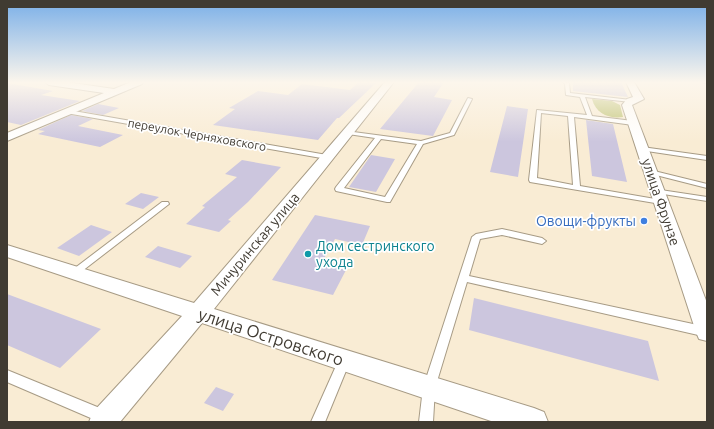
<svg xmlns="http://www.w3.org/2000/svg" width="714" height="429" font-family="Ubuntu,sans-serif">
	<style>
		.green { fill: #bec271 }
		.building { fill: #ccc6de }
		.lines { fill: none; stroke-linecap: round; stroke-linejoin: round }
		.service-casing { stroke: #a79b85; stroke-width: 2 }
		.minor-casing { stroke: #a79b85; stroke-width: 2 }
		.service { fill: #fff; fill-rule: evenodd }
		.minor { fill: #fff; fill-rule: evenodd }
		.rail { stroke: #555045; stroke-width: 2; stroke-dasharray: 4 2; stroke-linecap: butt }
		.shop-dot { fill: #3f7fe0; stroke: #fff; stroke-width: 1.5 }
		.culture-dot { fill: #0f9aa8; stroke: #fff; stroke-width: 1.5 }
		.labels { text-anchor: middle; stroke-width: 3.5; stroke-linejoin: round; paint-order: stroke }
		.far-street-label { font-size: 12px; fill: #403b32; stroke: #fff }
		.street-label { font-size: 14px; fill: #403b32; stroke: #fff }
		.shop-label { font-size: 14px; fill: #366cbe; stroke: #fff; text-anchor: end }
		.culture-label { font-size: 14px; fill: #0d838f; stroke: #fff; text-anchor: start }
		.near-street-label { font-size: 17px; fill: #403b32; stroke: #fff }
	</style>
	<rect width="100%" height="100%" fill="#f9ecd4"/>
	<path class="green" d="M592 99 612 101 620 105 623 117C609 119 596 114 592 99Z"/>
	<path class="building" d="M359 82H377L339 118H337L318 140 213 125 235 109 229 108 258 91 288 95 302 84 350 90Z
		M419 82H444L434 97 452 100 433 136 380 129Z
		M573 82H621L628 97 573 91Z
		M7 83 53 91 41 95 80 101 21 125 7 122Z
		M98 104 119 108 103 115 82 111Z
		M507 106 528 109 518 177 490 172Z
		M71 115 93 119 78 126 123 135 100 147 38 134 45 131 38 130Z
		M586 120 613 124 627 182 592 176Z
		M371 155 395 159 376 192 349 187Z
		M242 160 281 167 248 202 228 220 231 221 219 232 186 224 205 207 202 206 237 177 225 174Z
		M141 193 159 197 143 209 125 204Z
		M315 215 370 226 362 245 335 239 321 264 346 270 333 295 272 280Z
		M91 225 112 232 79 256 57 248Z
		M158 246 192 256 180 268 145 257Z
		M7 294 101 329 60 368 7 345Z
		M474 298 648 341 659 381 469 330Z
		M216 387 234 394 223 411 204 403Z"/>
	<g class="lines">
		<defs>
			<path id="service" d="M563 82 569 83 570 93 631 100 633 101 631 102 585 97 592 116 633 121 636 123 633 125 574 117 580 186 661 200 665 202 664 204H661L530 182 529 180 537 110 587 115 580 97 566 95 565 84ZM541 113 568 116 573 185 537 178Z
				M468 98 472 99 454 135 423 144 390 202H387L336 191 335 189 336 187 375 138 348 134 346 133V131L421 141 450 133ZM381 139 417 144 385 197 344 188Z
				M68 110 327 155 330 157 327 159 66 113 65 112Z
				M642 147 707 156V160L640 150V148Z
				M650 170 707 184V188L648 173 647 172 648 171Z
				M654 189 707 197V201L657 193H654L653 191Z
				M162 202H168L169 204 77 275 74 276 71 275 69 273 71 271Z
				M502 229 542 238 546 241 542 244 502 235 480 239 469 276 707 327V337L467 282 435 388 433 422H419L423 388 472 237 476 234Z
				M344 356 348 357 350 361 325 422H311L340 357Z
				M7 370 107 411 109 416 107 421 100 422 7 382Z"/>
			<path id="minor" d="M45 82H66L114 89 131 82H143L142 84 7 141V133L104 93 49 85Z
				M385 82H394L214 309 534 408 544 412 548 422H494L202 323 120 422H89L93 412 182 316 7 257V245L194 303Z
				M626 82H634L644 99 632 105 707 303V341L699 339 696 332 622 105 627 99 633 97Z"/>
		</defs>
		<use href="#service" class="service-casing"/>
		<use href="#minor" class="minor-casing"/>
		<use href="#service" class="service"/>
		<use href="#minor" class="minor"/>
		<path class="rail" d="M702 82 707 83"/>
	</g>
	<linearGradient id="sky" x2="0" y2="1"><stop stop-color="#7aafe8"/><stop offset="0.58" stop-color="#fcf6ec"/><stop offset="1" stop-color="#fcf6ec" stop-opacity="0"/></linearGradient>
	<rect width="714" height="142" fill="url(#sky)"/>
	<circle class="shop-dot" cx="644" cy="221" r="4"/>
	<circle class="culture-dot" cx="308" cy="254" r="4"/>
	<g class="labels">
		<g class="far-street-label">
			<text transform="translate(197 135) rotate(10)" y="4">переулок Черняховского</text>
		</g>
		<g class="street-label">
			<text transform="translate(661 202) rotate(71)" y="5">улица Фрунзе</text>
			<text transform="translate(255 244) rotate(-50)" y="5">Мичуринская улица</text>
		</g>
		<g class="shop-label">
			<text x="636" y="226">Овощи-фрукты</text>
		</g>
		<g class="culture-label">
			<text x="316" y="251">Дом сестринского<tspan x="316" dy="16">ухода</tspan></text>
		</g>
		<g class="near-street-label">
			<text transform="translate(271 337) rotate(18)" y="6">улица Островского</text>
		</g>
	</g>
	<rect width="714" height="429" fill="none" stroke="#403b32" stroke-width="16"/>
</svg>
